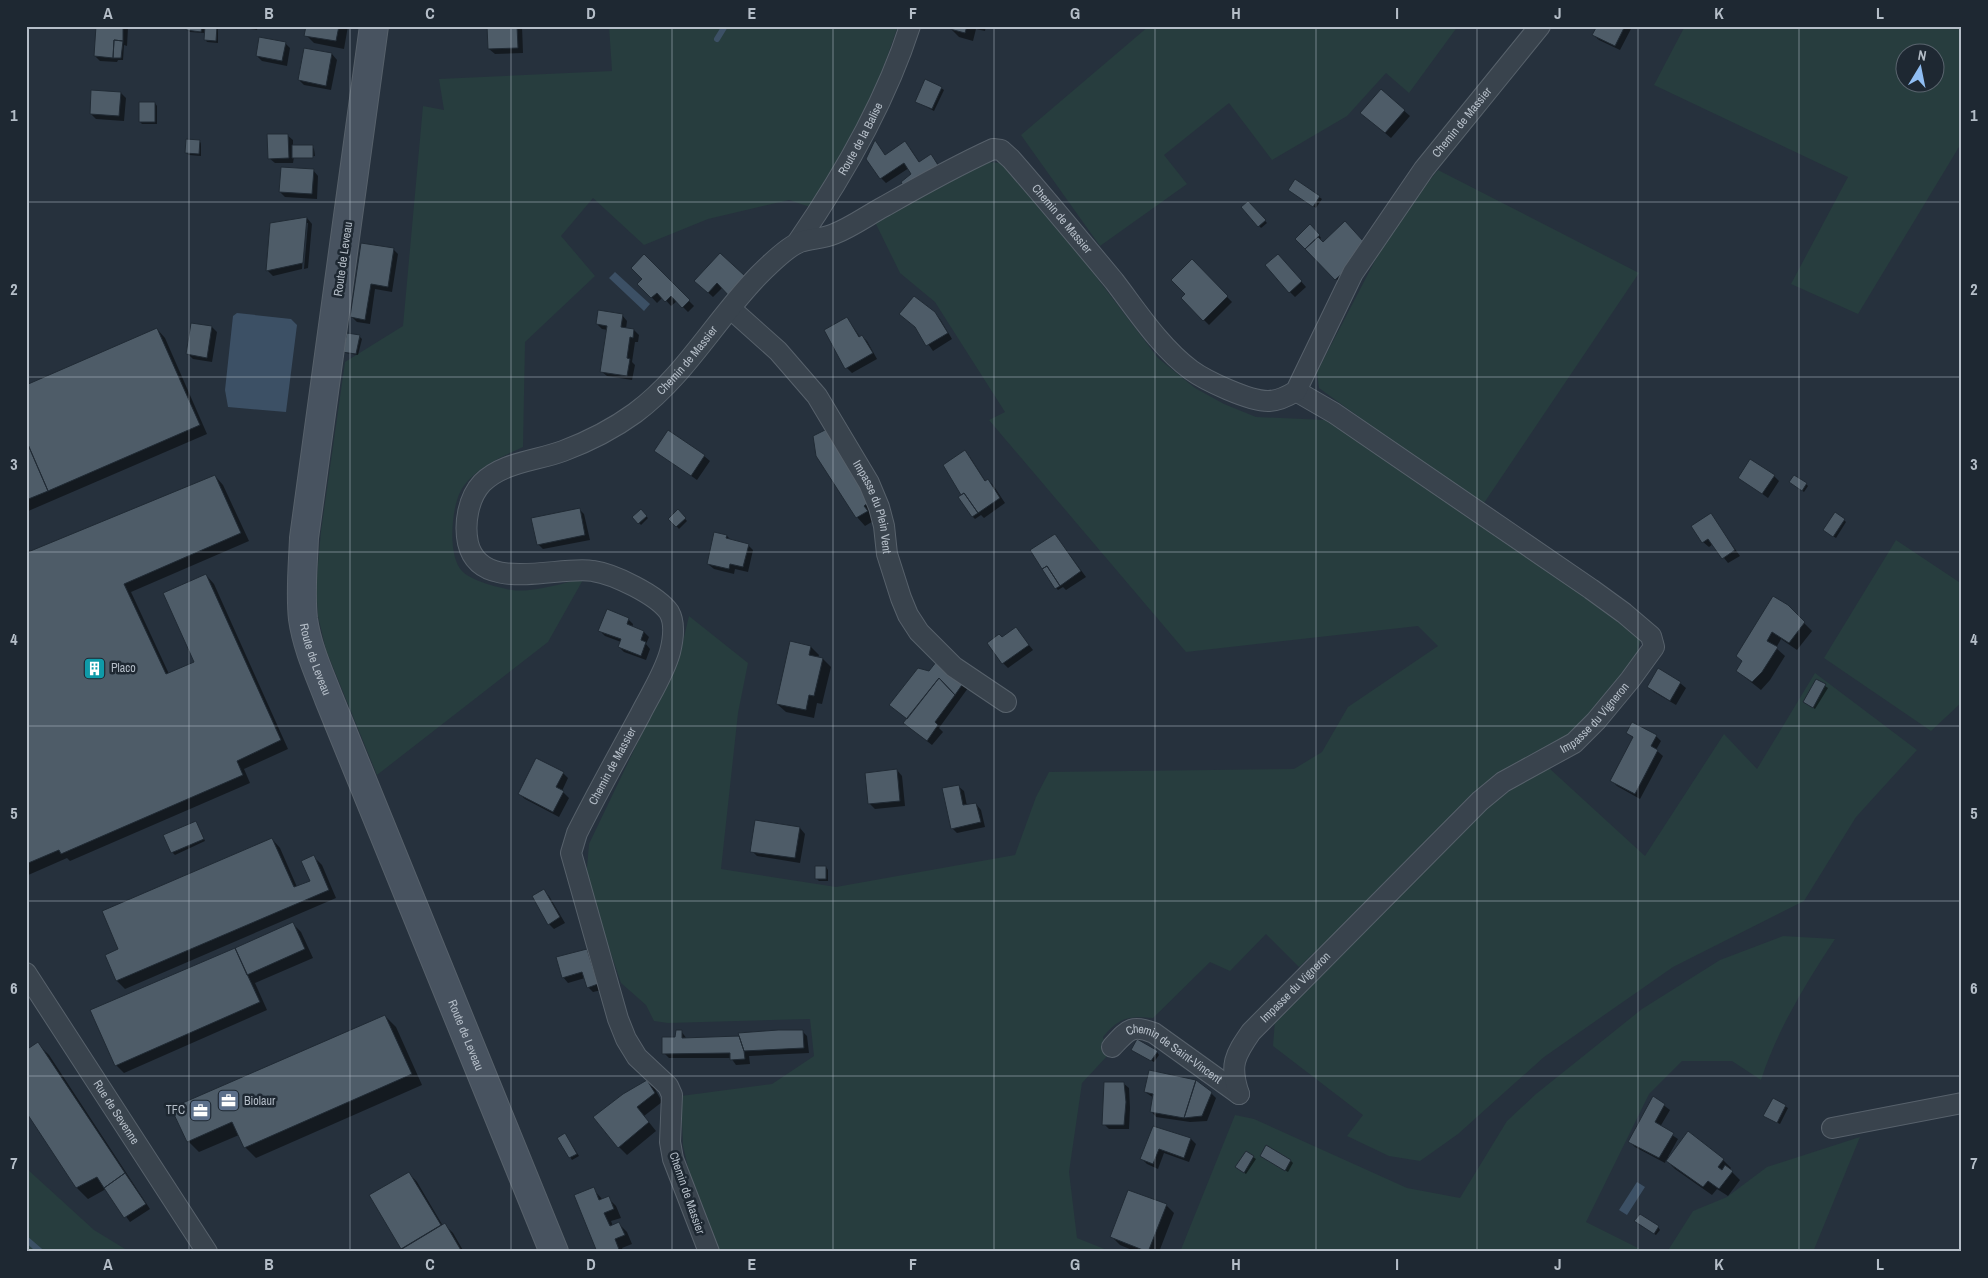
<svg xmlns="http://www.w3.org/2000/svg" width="1988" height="1278" font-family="'Archivo Narrow',sans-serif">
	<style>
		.green { fill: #273d3e; fill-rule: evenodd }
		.water { fill: #3c5065 }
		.shadow { fill: #0007 }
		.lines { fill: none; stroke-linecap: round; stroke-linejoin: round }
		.stream { stroke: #3c5065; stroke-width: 6 }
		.building { fill: #4e5c68; stroke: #202a34 }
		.street-casing { stroke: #57616b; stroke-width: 22 }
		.secondary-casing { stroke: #57616b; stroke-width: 30 }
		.street { stroke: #39434d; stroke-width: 20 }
		.secondary { stroke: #485360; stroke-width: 28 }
		.grid { fill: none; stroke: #b5bec8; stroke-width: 1; stroke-opacity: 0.55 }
		.labels { text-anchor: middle; stroke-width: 5; stroke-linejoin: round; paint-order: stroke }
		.street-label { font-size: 12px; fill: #b5bec8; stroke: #1e2832 }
		.poi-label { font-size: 12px; fill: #b5bec8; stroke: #1e2832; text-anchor: start }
		.neatline { fill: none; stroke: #b5bec8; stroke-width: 2 }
		.grid-label { font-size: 16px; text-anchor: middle; font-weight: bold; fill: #b5bec8 }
	</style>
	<rect width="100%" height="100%" fill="#26313d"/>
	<path class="green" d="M609 26H898L875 91 841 161 813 208 789 200 708 219 644 245 593 198 561 236 595 276 525 342 523 447C501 457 477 467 463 487 451 504 447 556 462 571 471 581 500 588 512 590 531 593 565 583 584 578L548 642 377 775 326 650 318 616 316 587 321 531 345 362 403 326 423 106 444 110 439 79 612 71Z
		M1149 26H1458L1409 93 1386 73 1347 116 1272 160 1229 103 1164 155 1187 184 1100 246 1021 135Z
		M1685 26H1962V142L1858 314 1791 284 1848 177 1654 85ZM1906 52H1936V82H1906Z
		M987 162 1001 163 1014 169 1158 358 1195 388 1224 404 1256 417 1325 420 1598 603 1641 638 1637 654 1577 731 1392 879 1299 967 1266 934 1230 971 1210 962 1153 1018C1128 1016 1120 1017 1103 1037L1108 1055 1082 1083 1069 1172 1077 1238 1112 1252H718L695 1196 683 1146 681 1096 772 1084 814 1056 810 1019 668 1023 654 1021 646 1005 621 983 586 880 589 844 680 654 689 616 748 663 738 713 721 869 836 887 1015 855 1036 797 1049 772 1294 769 1322 752 1348 707 1438 646 1418 626 1186 652 989 420 1005 412 935 302 900 273 875 222 972 166Z
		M1438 170 1639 273 1482 506 1319 388 1317 372 1393 226Z
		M1896 540 1962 584V702L1931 731 1824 658Z
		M1815 673 1917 750 1856 817 1804 901 1673 967 1544 1057 1458 1134 1420 1161 1389 1156 1347 1136 1363 1115 1273 1046 1275 1020 1504 791 1549 768 1645 856 1724 734 1757 769Z
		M1783 936 1835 939C1806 983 1777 1030 1761 1080L1732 1061H1682L1649 1094 1586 1222 1646 1252H1180L1235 1115 1254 1119 1407 1188 1460 1198 1507 1121 1536 1094 1642 1009 1720 960Z
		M1860 1137 1813 1252H1667L1693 1211 1727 1197 1767 1167Z
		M26 1168 94 1230 130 1252H26Z"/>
	<path class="water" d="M615 272 650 304 644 311 609 278Z
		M237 313 291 319 297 325 286 412 228 407 225 390 233 316Z
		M1637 1182 1645 1187 1627 1215 1619 1210Z"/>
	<path class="shadow" d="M97 26H127L128 28 127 46 124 45 123 60H118L117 62 100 61 95 56Z
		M188 26H204L206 28V26H218V43L207 42 205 39V33L190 32 187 29Z
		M226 26H258L257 30Z
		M307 26H348L344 49 314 43 306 35Z
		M488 26H522L523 53 495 54 489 49Z
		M952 26H986L985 31 976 29 973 41 959 37 951 29Z
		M1598 26H1632V27L1620 50 1599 40 1593 35Z
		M285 43 290 48 287 66 262 61 257 56Z
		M332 54 337 60 331 90 304 85 299 80Z
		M941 88 944 90 934 111 917 102Z
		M1381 90 1410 116 1391 138 1367 118Z
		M121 93 126 98 124 121 96 119 91 114Z
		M155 103 157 106V124H142L140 122Z
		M287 135 293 140V147L312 146 314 149 315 156 294 157 293 163H275L269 158Z
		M199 141 201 143V156L189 155 186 153Z
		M875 143 886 156 910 148 920 163 931 155 943 171 913 175 909 168 886 183 881 178Z
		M313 170 318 176 317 199 285 197 280 192Z
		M1296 181 1322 199 1316 208 1292 192Z
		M1248 202 1267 223 1261 228 1243 207Z
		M307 218 312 224 308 268 304 269 308 223H305L302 269 273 276 268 271 271 224Z
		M1310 225 1321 238 1319 240 1323 244 1369 248 1341 284 1297 239Z
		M362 244 393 249 398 254 392 292 375 289 370 324 357 322 352 317Z
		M720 255 723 287 713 297 701 286Z
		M644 256 694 306 688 312 677 301 671 306 663 297 657 303 639 284 644 279Z
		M1192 261 1232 302 1209 325 1182 298 1187 294Z
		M1283 261 1306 287 1295 297 1290 292Z
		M934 313 940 319 952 339 933 351 917 328Z
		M622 315 627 321 626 329 634 330 639 335 638 342H635L632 362 635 365 632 380 607 376 601 371 608 330 602 329 597 324Z
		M847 318 860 337 862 336 867 341 877 359 852 373 847 368 826 331Z
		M212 327 217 332 212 362 193 359 188 354Z
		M157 329 165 338 207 434 26 512V386Z
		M359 336 362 339 358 355 346 353 343 351Z
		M656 451 704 456 710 461 697 480Z
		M817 455 865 486 875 520 865 526 857 517Z
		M970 457 986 482 988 480 993 485 1005 503 984 518 981 515 975 519 973 517 960 498 962 495 944 466Z
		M215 476 223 485 249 541 131 592 169 674 196 662 206 575 214 584 288 749 244 769 250 783 70 861 67 858 26 876V547L31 552Z
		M1774 476 1779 481 1768 498 1739 477Z
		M1793 484H1806L1808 486 1804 492Z
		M579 509 584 514 590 540 543 549 538 544Z
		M641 511 648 518 641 525 634 517Z
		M678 511 687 521 679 529 670 519Z
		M1710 514 1740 556 1728 563 1713 544 1709 547 1703 542Z
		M1844 520 1846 522 1836 538 1826 532Z
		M1055 535 1086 577 1066 590 1063 587 1058 590 1056 588Z
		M727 536 732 541 748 545 753 550 748 572 735 569 734 574 714 569 708 564Z
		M1787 606 1812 631 1797 650 1781 639 1776 648 1785 656 1770 680 1761 690 1737 671Z
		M628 619 633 624 632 628 644 632 649 637 646 644 650 649 646 660 624 652 619 647 621 642 605 636 600 631Z
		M1016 629 1033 650 1008 668 1003 663 1002 638Z
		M811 647 819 655 818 658 823 659 831 667 822 704 817 703 814 718 786 712 777 704Z
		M940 659 968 688 939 728 943 732 932 745 910 728 905 723 908 720 890 705 930 672Z
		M1659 670 1680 683 1686 688 1676 705 1654 692 1649 687Z
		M1816 680 1828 688 1815 709 1804 702Z
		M1628 733 1656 736 1661 741 1656 750 1663 756 1640 799 1617 786 1612 781 1634 739Z
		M897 770 902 776 905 806 875 809 870 804Z
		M563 773 568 778 562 791 569 798 559 817 525 799 519 794Z
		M958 786 964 791 967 806 976 804 981 810 985 827 957 833 952 828Z
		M196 822 205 841 175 855 172 852Z
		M800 828 805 834 800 863 757 856 752 851Z
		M272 839 280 848 297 887 311 881 314 857 322 865 336 898 125 989 117 981 106 955 120 950Z
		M826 867 828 870V881H819L816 878Z
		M543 890 549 896 565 923 554 929 549 924Z
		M293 924 301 932 313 958 255 983 267 1010 124 1073 116 1065Z
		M586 950 592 955 602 990 593 992 588 987 585 978 568 983 563 977Z
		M385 1016 396 1027 422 1085 256 1158 245 1147 239 1135 199 1152 188 1141Z
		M681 1031 687 1039 741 1037 802 1031 807 1036 809 1053 749 1056 750 1064 736 1065 731 1058H669L664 1053Z
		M38 1044 49 1055 150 1209 130 1222 106 1189 88 1199 77 1188 26 1110Z
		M1135 1052H1157L1159 1055 1154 1062Z
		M647 1081 655 1089 662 1102 644 1116 656 1131 627 1155 619 1147Z
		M1123 1083 1129 1088 1130 1108 1129 1129H1109L1104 1124Z
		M1145 1092 1211 1093 1216 1098 1207 1121 1190 1122 1156 1117 1151 1111 1154 1098Z
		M1654 1098 1670 1110 1660 1127 1678 1139 1668 1157 1723 1160 1731 1168 1730 1170 1740 1180 1728 1196 1717 1189 1712 1195 1675 1169 1666 1160 1665 1163 1635 1147 1630 1142Z
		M1773 1099 1788 1108 1780 1124 1767 1118Z
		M1154 1128 1191 1139 1196 1144 1189 1162 1164 1153 1158 1169 1147 1164 1142 1159Z
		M567 1137 579 1156 572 1160 559 1139Z
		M1246 1152 1256 1159 1246 1174 1239 1169Z
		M1261 1156 1291 1161 1293 1163 1288 1172Z
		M409 1173 417 1182 443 1226 445 1225 453 1233 464 1252H400L403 1250 371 1196Z
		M593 1189 603 1200 608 1198 616 1206 621 1218 611 1221 613 1226 619 1224 627 1232 632 1244 622 1248 624 1252H598Z
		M1166 1205 1174 1213 1159 1252H1137L1120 1245 1112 1237Z
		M1638 1224 1658 1227 1660 1230 1656 1235Z"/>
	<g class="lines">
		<path class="stream" d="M717 39 725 26
			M26 1239 41 1252"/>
	</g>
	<path class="building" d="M96 26H123V41L114 40 113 58 94 56Z
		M187 26H202L201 32 186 30Z
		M205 26H217L216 41 204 40Z
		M306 26H339L336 41 304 36Z
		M487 26H517L518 48 488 49Z
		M950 26H967L965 33 950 29Z
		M1597 26H1625L1615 46 1592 35Z
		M259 37 286 42 282 61 256 56Z
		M114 40 123 41 121 58H113Z
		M304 48 332 53 326 86 298 80Z
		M925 79 942 87 932 109 915 102Z
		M1381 89 1405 110 1385 133 1360 113Z
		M91 90 121 92 119 116 90 114Z
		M139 102H155V122H139Z
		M267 134H288L289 158 268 159Z
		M186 139 200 140 199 154 185 153Z
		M875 140 885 155 905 141 919 162 931 154 938 165 904 187 901 182 911 174 904 163 880 179 866 159Z
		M292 145H313V158H292Z
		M281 167 314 169 312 194 279 192Z
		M1295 179 1320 196 1313 207 1288 190Z
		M1248 201 1266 220 1258 227 1241 207Z
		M307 217 303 263 266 271 270 223Z
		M1345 221 1364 242 1348 268 1335 280 1305 249 1318 237 1323 242Z
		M1310 224 1320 235 1305 249 1295 239Z
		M361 243 394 248 388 287 371 284 365 320 350 317Z
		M720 253 745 276 730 297 717 283 708 293 694 281Z
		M644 254 690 300 682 308 671 296 665 302 657 293 651 298 637 284 642 279 631 268Z
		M1278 254 1302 281 1289 293 1265 265Z
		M1192 259 1228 296 1203 321 1181 298 1185 294 1171 280Z
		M914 296 935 312 948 333 926 346 915 327 899 314Z
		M598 310 623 314 621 327 634 329 633 338 630 337 627 358 630 359 627 376 600 372 607 326 596 324Z
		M847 317 859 337 862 335 873 353 845 369 824 330Z
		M191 323 212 326 207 358 186 354Z
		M157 328 200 425 48 491 26 440V385Z
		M347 333 360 335 356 354 342 352Z
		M827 429 869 502 864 506 868 511 856 518 816 456 813 436Z
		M668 430 705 455 691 476 654 451Z
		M26 440 48 491 26 500Z
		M965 450 985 481 988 479 1000 498 978 513 964 493 961 495 943 465Z
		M1750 459 1775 475 1762 494 1738 478Z
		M215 475 241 533 124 584 166 674 194 662 163 593 206 574 281 740 237 761 243 775 61 854 59 850 26 864V548L28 552Z
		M1794 475 1807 483 1802 491 1789 482Z
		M964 493 978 513 972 517 958 497Z
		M580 508 585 535 537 545 531 518Z
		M641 509 647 516 638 524 632 517Z
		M678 509 686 518 676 527 668 519Z
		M1835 512 1845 519 1833 537 1823 530Z
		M1711 513 1735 550 1722 559 1708 539 1702 543 1691 526Z
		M714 532 727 535 726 538 749 544 743 567 730 564 729 569 707 564Z
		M1055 534 1081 571 1060 586 1047 566 1042 569 1030 550Z
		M1047 566 1060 586 1055 589 1042 569Z
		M1773 596 1788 605 1805 622 1789 643 1772 632 1767 641 1778 647 1762 672 1752 682 1736 671 1742 661 1736 656Z
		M607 609 629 618 627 624 644 631 641 640 646 642 641 656 618 647 621 639 598 631Z
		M1016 627 1029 645 1002 664 987 643 999 634 1002 637Z
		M790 641 811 646 809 655 823 658 814 696 809 695 806 710 776 704Z
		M940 657 964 682 955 695 939 678 907 719 889 705 918 668 929 671Z
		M1658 668 1681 682 1670 701 1647 687Z
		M939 678 955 695 935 722 938 725 927 741 903 723Z
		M1816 679 1826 684 1813 708 1803 702Z
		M1632 722 1657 735 1651 746 1658 750 1635 794 1610 781 1633 737 1626 733Z
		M536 758 564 772 556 787 564 791 553 812 518 794Z
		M897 769 900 801 868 804 865 773Z
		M959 785 963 805 976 803 981 822 951 829 942 788Z
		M755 820 800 827 795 858 750 852Z
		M196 821 204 839 171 853 163 835Z
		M272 838 294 887 310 881 301 861 314 855 329 890 116 981 105 955 118 949 102 911Z
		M815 866H826V879H815Z
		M544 889 560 917 548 925 532 896Z
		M293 922 305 949 247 975 235 948Z
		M235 948 260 1002 115 1066 90 1010Z
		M587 949 598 984 587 988 582 972 562 978 556 957Z
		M385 1015 412 1074 244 1148 232 1122 187 1142 171 1108Z
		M676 1030H682V1038L739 1036 744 1051 745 1059 730 1060V1053L662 1054V1037H675Z
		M778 1030H803L804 1048 744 1051 738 1033Z
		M1137 1039 1158 1051 1151 1061 1131 1050Z
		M38 1042 125 1173 104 1188 97 1177 76 1188 26 1112V1050Z
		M1149 1070 1196 1080 1184 1118 1150 1112 1153 1094 1144 1092Z
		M647 1080 655 1093 637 1107 649 1122 618 1148 593 1117 623 1094Z
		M1196 1080 1212 1092 1202 1116 1184 1118Z
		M1104 1082H1124L1126 1102 1124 1125H1102Z
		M1653 1096 1665 1104 1655 1122 1674 1133 1659 1158 1628 1142Z
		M1773 1098 1786 1105 1777 1123 1763 1116Z
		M1153 1126 1191 1138 1184 1158 1159 1149 1153 1164 1140 1159Z
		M1688 1131 1724 1159 1718 1167 1722 1170 1725 1165 1733 1171 1719 1189 1708 1181 1703 1187 1666 1161Z
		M565 1133 577 1154 569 1158 557 1138Z
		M1266 1145 1291 1160 1285 1171 1260 1156Z
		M1246 1151 1254 1156 1244 1173 1235 1167Z
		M409 1172 441 1225 401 1249 369 1195Z
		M125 1173 146 1204 124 1218 104 1188Z
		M594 1187 599 1200 609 1196 614 1209 604 1213 610 1226 619 1222 625 1235 615 1239 620 1252H597L574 1195Z
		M1128 1190 1167 1204 1148 1252 1110 1237Z
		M1640 1214 1659 1226 1654 1234 1634 1221Z
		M445 1223 462 1252H397Z"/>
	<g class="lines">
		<defs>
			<g id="street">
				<path id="s1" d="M797 243C843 176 885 104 910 26"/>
				<path id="s2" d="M731 309 778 351 817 396 869 483 879 507 884 526 887 554 901 598 908 615 919 632 954 667 1006 702"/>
				<path id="s3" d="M26 973 207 1252"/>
				<path id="s4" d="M1112 1047C1128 1030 1131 1024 1154 1033L1239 1094"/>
				<path id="s5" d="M1239 1094C1229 1065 1235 1055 1251 1032L1480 801 1503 782 1574 743 1596 721 1630 680 1654 647 1651 636 1624 613 1591 589 1334 413 1296 391"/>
				<path d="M1832 1128 1962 1103"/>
				<path id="s6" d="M709 1252 673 1159 670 1142 672 1095 668 1086 637 1057 626 1039 618 1019 571 853 577 833C597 793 619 754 640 715 650 695 664 674 670 652 673 640 676 624 669 612 657 595 614 574 593 571 558 565 480 595 468 543 464 524 468 498 482 483 503 462 536 461 563 451 587 442 613 429 635 413 685 376 716 319 759 275 768 266 789 246 800 242 811 238 823 239 834 234 852 227 868 215 885 206 920 186 956 166 993 149L1001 150 1011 159C1046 199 1080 240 1114 281 1137 311 1160 347 1191 370 1206 381 1249 401 1268 401 1278 401 1288 396 1296 391L1353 273 1424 169 1540 26"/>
			</g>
			<g id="secondary">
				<path id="s7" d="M374 26 304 538C303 565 300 592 303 619 307 647 319 673 329 699L554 1252"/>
			</g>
		</defs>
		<use href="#street" class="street-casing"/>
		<use href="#secondary" class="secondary-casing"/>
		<use href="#street" class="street"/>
		<use href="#secondary" class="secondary"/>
	</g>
	<path class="grid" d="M189 26V1252M350 26V1252M511 26V1252M672 26V1252M833 26V1252M994 26V1252M1155 26V1252M1316 26V1252M1477 26V1252M1638 26V1252M1799 26V1252M26 202H1962M26 377H1962M26 552H1962M26 726H1962M26 901H1962M26 1076H1962"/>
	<defs>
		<symbol id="building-square" viewBox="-11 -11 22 22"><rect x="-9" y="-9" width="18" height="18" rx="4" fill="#0f9aa8" stroke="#1e2832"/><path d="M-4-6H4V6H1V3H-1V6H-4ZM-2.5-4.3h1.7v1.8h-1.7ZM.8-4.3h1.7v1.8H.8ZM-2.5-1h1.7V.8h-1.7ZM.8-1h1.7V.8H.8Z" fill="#fff"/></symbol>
		<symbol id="office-square" viewBox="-11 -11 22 22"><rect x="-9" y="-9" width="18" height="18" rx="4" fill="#5c6f8a" stroke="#1e2832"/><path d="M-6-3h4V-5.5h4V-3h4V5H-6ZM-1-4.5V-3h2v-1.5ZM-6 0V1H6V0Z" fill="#fff"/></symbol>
	</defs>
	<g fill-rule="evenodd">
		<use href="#building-square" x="82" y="656" width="25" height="25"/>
		<use href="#office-square" x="216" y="1088" width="25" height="25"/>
		<use href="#office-square" x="188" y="1098" width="25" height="25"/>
	</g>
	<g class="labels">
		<g class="street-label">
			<text dy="4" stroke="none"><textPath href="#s6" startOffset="2342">Chemin de Massier</textPath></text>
			<text dy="4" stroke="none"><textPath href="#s1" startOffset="122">Route de la Balise</textPath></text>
			<text dy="4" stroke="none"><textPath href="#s6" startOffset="1712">Chemin de Massier</textPath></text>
			<text transform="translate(343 259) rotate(-82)" y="4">Route de Leveau</text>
			<text dy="4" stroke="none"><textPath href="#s6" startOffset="1232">Chemin de Massier</textPath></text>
			<text dy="4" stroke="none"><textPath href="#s2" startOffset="248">Impasse du Plein Vent</textPath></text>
			<text dy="4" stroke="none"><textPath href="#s7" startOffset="640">Route de Leveau</textPath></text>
			<text dy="4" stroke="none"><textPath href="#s5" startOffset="535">Impasse du Vigneron</textPath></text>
			<text dy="4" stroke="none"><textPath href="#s6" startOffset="528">Chemin de Massier</textPath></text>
			<text dy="4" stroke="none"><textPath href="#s5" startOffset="130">Impasse du Vigneron</textPath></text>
			<text dy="4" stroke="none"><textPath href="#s7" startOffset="1045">Route de Leveau</textPath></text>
			<text dy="4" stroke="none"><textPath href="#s4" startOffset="76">Chemin de Saint-Vincent</textPath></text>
			<text dy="4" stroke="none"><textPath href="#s3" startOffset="166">Rue de Sevenne</textPath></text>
			<text transform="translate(687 1193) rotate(71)" y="4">Chemin de Massier</text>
		</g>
		<g class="poi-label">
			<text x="111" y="672">Placo</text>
			<text x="244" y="1105">Biolaur</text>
			<text x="185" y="1114" text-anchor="end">TFC</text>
		</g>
	</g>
	<rect width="1988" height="1278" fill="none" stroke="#1e2832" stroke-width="55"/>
	<g transform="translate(1920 68) rotate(10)"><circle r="24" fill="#1e2832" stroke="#5a646e"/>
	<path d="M0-4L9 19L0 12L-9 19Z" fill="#90bef3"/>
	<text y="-8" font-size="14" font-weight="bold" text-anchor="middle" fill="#b5bec8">N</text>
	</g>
	<rect x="28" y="28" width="1932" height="1222" class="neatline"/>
	<g class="grid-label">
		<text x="108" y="19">A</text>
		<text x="269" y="19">B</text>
		<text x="430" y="19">C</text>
		<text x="591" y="19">D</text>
		<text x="752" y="19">E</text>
		<text x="913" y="19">F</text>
		<text x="1075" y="19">G</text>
		<text x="1236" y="19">H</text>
		<text x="1397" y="19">I</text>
		<text x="1558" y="19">J</text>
		<text x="1719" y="19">K</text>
		<text x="1880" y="19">L</text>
		<text x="14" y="121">1</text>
		<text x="1974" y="121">1</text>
		<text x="14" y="295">2</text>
		<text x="1974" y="295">2</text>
		<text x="14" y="470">3</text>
		<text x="1974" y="470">3</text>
		<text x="14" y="645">4</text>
		<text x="1974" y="645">4</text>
		<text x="14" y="819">5</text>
		<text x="1974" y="819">5</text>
		<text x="14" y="994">6</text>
		<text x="1974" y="994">6</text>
		<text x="14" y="1169">7</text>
		<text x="1974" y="1169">7</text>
		<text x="108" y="1270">A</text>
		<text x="269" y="1270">B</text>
		<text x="430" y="1270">C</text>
		<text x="591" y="1270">D</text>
		<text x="752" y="1270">E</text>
		<text x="913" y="1270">F</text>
		<text x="1075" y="1270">G</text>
		<text x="1236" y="1270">H</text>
		<text x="1397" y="1270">I</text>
		<text x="1558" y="1270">J</text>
		<text x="1719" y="1270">K</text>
		<text x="1880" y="1270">L</text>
	</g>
</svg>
